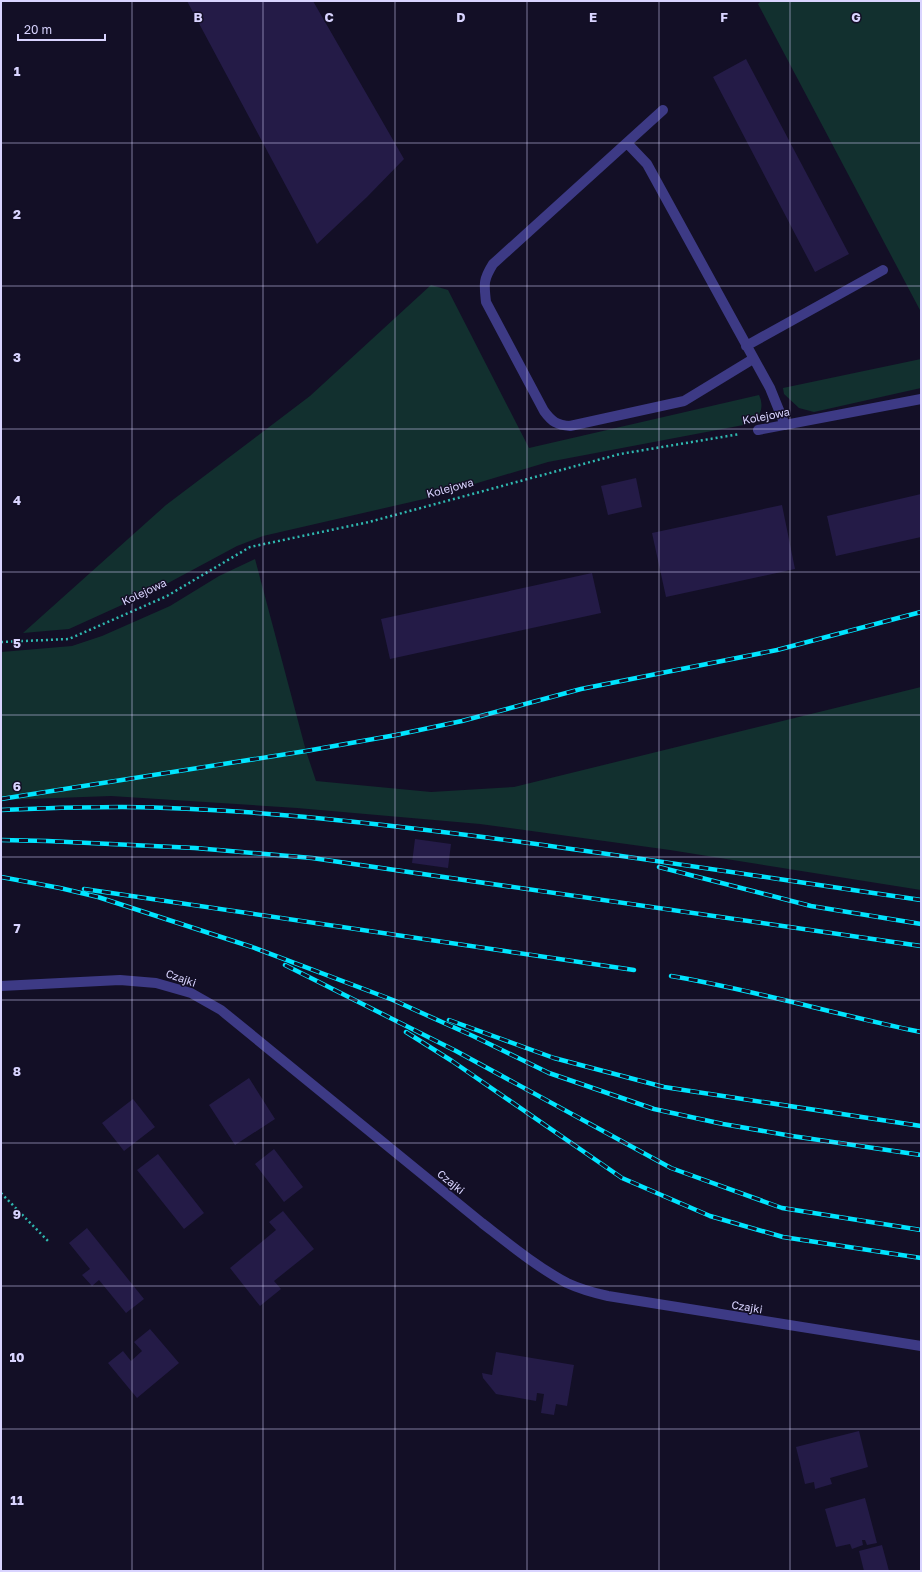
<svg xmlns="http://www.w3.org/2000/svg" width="922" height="1572" font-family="'Golos Text',sans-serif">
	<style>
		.green { fill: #12302f }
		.building { fill: #241b47 }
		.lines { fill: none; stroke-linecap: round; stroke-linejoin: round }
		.path { stroke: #2fb8b0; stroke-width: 2.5; stroke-dasharray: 2 3; stroke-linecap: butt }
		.lane { stroke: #3d3a85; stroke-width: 10 }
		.street { stroke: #3d3a85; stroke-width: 10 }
		.rail-casing { stroke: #00e5ff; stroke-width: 4.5 }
		.rail { stroke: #130f26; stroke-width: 3; stroke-dasharray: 9; stroke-linecap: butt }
		.grid { fill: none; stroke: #d9d4ff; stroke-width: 1; stroke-opacity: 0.55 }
		.labels { text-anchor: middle; stroke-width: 3; stroke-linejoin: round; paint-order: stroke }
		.street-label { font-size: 11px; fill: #d9d4ff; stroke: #130f26 }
		.grid-label { font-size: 13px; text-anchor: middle; font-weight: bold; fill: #d9d4ff; stroke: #130f26; stroke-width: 3; stroke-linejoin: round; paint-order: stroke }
	</style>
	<rect width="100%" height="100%" fill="#130f26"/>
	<path class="green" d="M761 1H921V312L758 4Z
		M431 285 448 290 529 448 759 395C764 406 761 413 754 423L548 462 424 499 263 536 237 546 157 589 69 629 23 633 166 505 310 396Z
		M921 359V388L814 412 799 408 784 394 783 388Z
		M255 559 306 751 316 781 431 792 514 787 921 687V890L670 850 480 824 297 808 111 796 1 800V652L72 646 102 636 170 606 219 576Z"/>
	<path class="building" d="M187 1H313L404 159 367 197 317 244Z
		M746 59 849 254 815 272 713 77Z
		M636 478 642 507 608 515 601 486Z
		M921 494V537L836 556 827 516Z
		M782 505 795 569 666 597 652 533Z
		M592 573 601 613 390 659 381 619Z
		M415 839 451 844 448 868 412 863Z
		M249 1078 275 1119 235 1145 209 1105Z
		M133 1099 155 1127 124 1151 102 1123Z
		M274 1149 303 1187 284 1202 255 1164Z
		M158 1154 204 1213 184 1229 137 1170Z
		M283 1211 314 1249 274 1281 281 1289 260 1306 230 1268 276 1230 269 1222Z
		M87 1228 144 1299 126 1313 99 1280 92 1286 82 1275 90 1269 69 1243Z
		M150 1329 179 1363 137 1398 108 1363 123 1351 131 1361 142 1351 134 1342Z
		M496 1352 574 1365 567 1406 556 1404 554 1415 541 1413 544 1394 537 1393 536 1401 496 1394 483 1378 482 1373 492 1375Z
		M859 1431 868 1467 830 1478 832 1484 815 1489 814 1482 805 1484 796 1447Z
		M865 1498 877 1543 867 1545 865 1540H862L863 1545 852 1549 850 1544 836 1547 825 1509Z
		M882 1545 889 1571H864L859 1551Z"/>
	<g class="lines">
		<path class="path" d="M1 642 69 639 167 596 250 547 369 522 620 454 740 434
			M1 1193 48 1241"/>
		<path class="lane" d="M663 110 493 264C483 280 484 284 486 302L544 411C552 422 557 425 570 426L684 401 753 359
			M627 143 647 164 770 388 785 425
			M746 346 883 270
			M758 430 921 399"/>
		<path class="street" d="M1 986 120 980 156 983 191 993 221 1010 482 1223C509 1244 537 1267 567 1283 580 1289 594 1293 608 1296L921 1346"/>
		<defs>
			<path id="rail" d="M1 799 306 751 396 735 462 721 581 689 777 650 921 612
				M1 810C41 808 82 807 122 807 243 808 364 822 483 837 630 856 775 879 921 900
				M1 840 47 841 195 848 312 858 921 946
				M659 867 811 906 921 924
				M1 877 60 888 98 897 252 947 393 1000 473 1036 549 1073 654 1109 723 1124 792 1136 921 1155
				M84 889 634 970
				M285 965 456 1051 671 1168 782 1208 921 1230
				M671 976C755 990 837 1015 921 1032
				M449 1020 554 1058 664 1087 921 1126
				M406 1032 452 1061 622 1178 710 1216 783 1237 921 1258"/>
		</defs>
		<use href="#rail" class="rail-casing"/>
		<use href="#rail" class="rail"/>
	</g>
	<path class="grid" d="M132 1V1571M263 1V1571M395 1V1571M527 1V1571M659 1V1571M790 1V1571M1 143H921M1 286H921M1 429H921M1 572H921M1 715H921M1 857H921M1 1000H921M1 1143H921M1 1286H921M1 1429H921"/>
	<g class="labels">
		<g class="street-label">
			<text transform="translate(766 416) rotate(-11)" y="4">Kolejowa</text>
			<text transform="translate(450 488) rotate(-15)" y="4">Kolejowa</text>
			<text transform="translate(144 592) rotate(-25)" y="4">Kolejowa</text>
			<text transform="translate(181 978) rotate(19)" y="4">Czajki</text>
			<text transform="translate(451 1182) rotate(39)" y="4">Czajki</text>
			<text transform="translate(747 1307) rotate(9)" y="4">Czajki</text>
		</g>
	</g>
	<g class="grid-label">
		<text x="198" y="22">B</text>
		<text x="329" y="22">C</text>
		<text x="461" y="22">D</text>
		<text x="593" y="22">E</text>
		<text x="724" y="22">F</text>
		<text x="856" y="22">G</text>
		<text x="17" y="76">1</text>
		<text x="17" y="219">2</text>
		<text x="17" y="362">3</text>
		<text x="17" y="505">4</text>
		<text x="17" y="648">5</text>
		<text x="17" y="791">6</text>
		<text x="17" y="933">7</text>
		<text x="17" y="1076">8</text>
		<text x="17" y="1219">9</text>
		<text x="17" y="1362">10</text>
		<text x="17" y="1505">11</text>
	</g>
	<rect width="922" height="1572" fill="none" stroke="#d9d4ff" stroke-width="4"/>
	<path d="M18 34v6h87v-6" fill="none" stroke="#d9d4ff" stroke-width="2"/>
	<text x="24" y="34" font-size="12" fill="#d9d4ff" stroke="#130f26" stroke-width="3" paint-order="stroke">20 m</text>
</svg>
